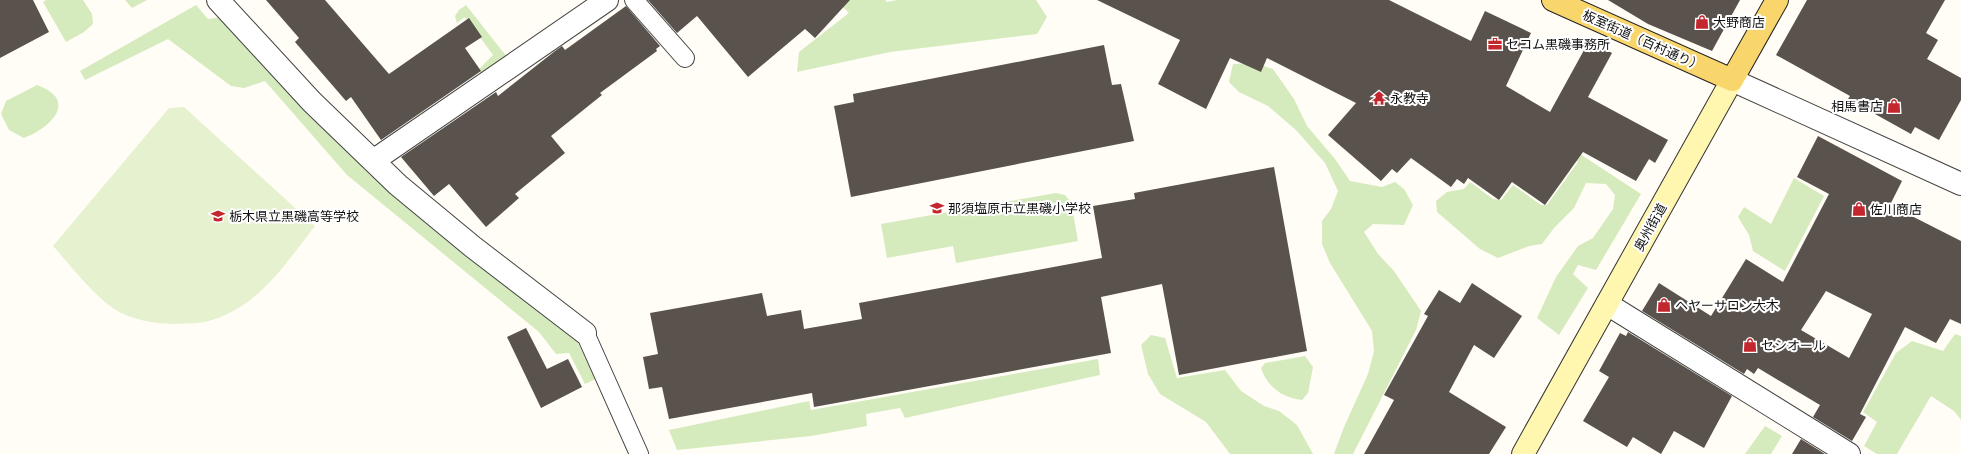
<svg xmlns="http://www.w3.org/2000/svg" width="1961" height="454" font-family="'Playfair Display','Noto Sans JP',serif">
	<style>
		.green { fill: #d5ebbd }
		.pitch { fill: #e6f2cf }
		.building { fill: #5a524d; fill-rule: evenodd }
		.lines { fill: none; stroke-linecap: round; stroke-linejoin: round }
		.service-casing { stroke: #444; stroke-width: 20 }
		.minor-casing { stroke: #444; stroke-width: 24 }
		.tertiary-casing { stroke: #444; stroke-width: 24 }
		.secondary-casing { stroke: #333; stroke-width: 24 }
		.primary-casing { stroke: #222; stroke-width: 24 }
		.service { stroke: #fff; stroke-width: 18 }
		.minor { stroke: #fff; stroke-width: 22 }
		.tertiary { stroke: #fff; stroke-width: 22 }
		.secondary { stroke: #fff6b0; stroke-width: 22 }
		.primary { stroke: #f9d66b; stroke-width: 22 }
		.labels { text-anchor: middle; stroke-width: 4; stroke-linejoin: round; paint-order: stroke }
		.poi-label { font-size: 13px; fill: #111; stroke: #fff; text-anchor: start }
		.street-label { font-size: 13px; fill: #111; stroke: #fff }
	</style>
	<rect width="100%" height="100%" fill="#fffdf5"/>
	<path class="green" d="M46 0H83L92 14 93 24 84 32 66 42 43 2Z
		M125 0H147L132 8Z
		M836 0H885L887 2 897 0H1036L1047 17 1037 34 890 52 797 72 799 52 849 13Z
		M196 5 208 19 222 17 352 157 574 335 596 379 585 384 569 353 556 354 539 332 347 175 265 81 244 88 231 86 168 39 85 80 80 71Z
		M466 5 507 57 481 75 479 69 493 55 465 17 457 23 455 16 459 10Z
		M1255 63 1273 69 1294 99 1307 126 1335 159 1350 181 1382 187 1395 182 1404 189 1413 205 1404 225 1373 224 1364 232 1378 254 1394 271 1421 311 1416 330 1353 454H1334L1344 427 1368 374 1374 351 1372 331 1330 263 1322 244V221L1331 209 1338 191 1325 163 1296 130 1268 106 1239 92 1229 82 1233 64Z
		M1455 72 1641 194 1596 270 1578 265 1573 274 1588 288 1559 335 1537 318 1556 277 1578 246 1593 238 1613 209 1615 195 1606 184 1586 183 1574 208 1554 228 1542 244 1529 246 1498 258 1480 249 1437 212 1436 201 1447 192 1464 189 1470 182 1493 199 1501 200 1513 185 1541 205H1547L1578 162 1522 125Z
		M37 85C79 100 51 128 24 138L9 130 1 114 6 101Z
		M1794 178 1824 196 1785 271 1753 251 1749 235 1738 217 1744 207 1771 224Z
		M1056 193 1065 195 1071 202 1078 241 956 263 953 246 887 258 881 224Z
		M1955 334 1961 336V420L1954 411 1931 396 1897 454H1877L1864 446 1877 422 1863 412 1896 353 1912 341 1943 351Z
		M1151 335 1165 338 1177 378 1225 370 1241 391 1264 406 1279 411 1297 425 1313 454H1230L1206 422 1160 394 1148 374 1141 345Z
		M1305 356 1313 367 1308 393 1302 400C1283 398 1267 387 1261 368L1265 363Z
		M1098 359 1100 375 905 418 900 408 866 414 867 426 811 436 677 450 669 430 809 401 811 410Z
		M1765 426 1782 436 1771 454H1745Z"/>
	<path class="pitch" d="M184 107 315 226C286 263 259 306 212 320 201 324 187 323 175 324 156 324 131 320 114 309 90 292 72 267 53 246L169 108Z"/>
	<path class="building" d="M0 0H33L49 32 0 58Z
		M266 0H325L389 74 469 18 482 37 465 48 481 71 381 140 351 97 346 101 295 42 299 38Z
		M648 0H850L815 38 805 29 748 77 697 16 677 33Z
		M1097 0H1389L1471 41 1485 11 1531 33 1506 86 1550 112 1589 41 1612 53 1588 97 1668 140 1655 163 1649 159 1636 181 1583 152 1545 205 1512 182 1499 200 1468 178 1464 184 1457 179 1451 187 1411 158 1397 173 1392 169 1381 181 1328 135 1356 103 1267 58 1261 72 1230 58 1206 109 1158 84 1180 40Z
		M1608 0H1740L1712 51 1648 24Z
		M1807 0H1945L1926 33 1938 40 1927 59 1961 78V100L1939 140 1915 127 1911 134 1848 99 1850 96 1776 55Z
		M626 6 660 46 656 49 657 51 600 93 602 95 551 136 565 153 515 194 519 198 486 227 449 184 434 196 401 157 496 92 498 96 555 51 562 46 565 50Z
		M1104 45 1112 85 1121 84 1134 141 851 197 834 106 854 102 853 94Z
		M1818 136 1902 181 1890 205 1961 241V324L1950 319 1936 343 1905 327 1860 414 1866 417 1852 441 1813 417 1820 405 1758 368 1754 374 1747 369 1744 374 1642 311 1659 283 1711 316 1746 259 1783 282 1829 194 1797 177ZM1826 291 1872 314 1849 358 1801 330Z
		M1274 167 1307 351 1179 375 1162 284 1101 297 1111 353 814 407 812 393 669 419 662 387 649 389 643 357 658 354 650 313 762 293 767 316 801 310 804 329 862 319 859 303 1102 258 1093 206 1135 199 1134 193Z
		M1472 283 1522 316 1494 358 1474 345 1449 392 1506 427 1489 454H1364L1394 400 1384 395 1428 316 1424 314 1439 290 1460 303Z
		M526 328 547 369 568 359 582 387 541 408 507 337Z
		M1628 332 1732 396 1704 448 1674 431 1661 454 1633 437 1627 447 1583 421 1609 377 1599 371 1620 333 1626 336Z
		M1801 439 1825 454H1792Z"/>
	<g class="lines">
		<defs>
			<path id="service" d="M634 0 685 58
				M585 333 639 454"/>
			<path id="minor" d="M218 0 312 102 398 185 473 247 585 333
				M373 161 607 0
				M1607 304 1849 454"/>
			<path id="tertiary" d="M1732 80 1961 184"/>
			<path id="secondary" d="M1523 454 1732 80"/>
			<path id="primary" d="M1553 0 1732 80 1777 0"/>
		</defs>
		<use href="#service" class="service-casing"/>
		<use href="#minor" class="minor-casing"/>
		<use href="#tertiary" class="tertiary-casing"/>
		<use href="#secondary" class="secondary-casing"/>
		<use href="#primary" class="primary-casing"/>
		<use href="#service" class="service"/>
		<use href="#minor" class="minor"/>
		<use href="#tertiary" class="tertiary"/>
		<use href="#secondary" class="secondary"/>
		<use href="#primary" class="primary"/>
	</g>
	<defs>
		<symbol id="shop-bare" viewBox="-9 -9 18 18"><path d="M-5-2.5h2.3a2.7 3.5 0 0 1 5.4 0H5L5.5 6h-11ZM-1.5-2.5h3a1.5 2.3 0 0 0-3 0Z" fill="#c4262e" stroke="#fff" stroke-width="2.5" paint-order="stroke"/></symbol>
		<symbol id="office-bare" viewBox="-9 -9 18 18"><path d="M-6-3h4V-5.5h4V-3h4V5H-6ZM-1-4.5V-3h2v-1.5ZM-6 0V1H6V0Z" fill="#c4262e" stroke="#fff" stroke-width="2.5" paint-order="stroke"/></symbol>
		<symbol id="temple-bare" viewBox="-9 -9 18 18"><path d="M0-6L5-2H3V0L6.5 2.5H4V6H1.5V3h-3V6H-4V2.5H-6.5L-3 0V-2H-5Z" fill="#c4262e" stroke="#fff" stroke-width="2.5" paint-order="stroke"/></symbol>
		<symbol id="school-bare" viewBox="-9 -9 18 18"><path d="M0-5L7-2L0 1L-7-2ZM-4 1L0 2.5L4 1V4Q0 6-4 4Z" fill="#c4262e" stroke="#fff" stroke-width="2.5" paint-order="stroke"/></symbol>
	</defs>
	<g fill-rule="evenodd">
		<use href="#shop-bare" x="1692" y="12" width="20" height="20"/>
		<use href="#office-bare" x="1485" y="34" width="20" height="20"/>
		<use href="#temple-bare" x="1369" y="88" width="20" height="20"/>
		<use href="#shop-bare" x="1884" y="96" width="20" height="20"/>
		<use href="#school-bare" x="927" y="198" width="20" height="20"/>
		<use href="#shop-bare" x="1849" y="199" width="20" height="20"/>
		<use href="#school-bare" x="208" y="206" width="20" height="20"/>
		<use href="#shop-bare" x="1654" y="295" width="20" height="20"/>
		<use href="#shop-bare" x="1740" y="335" width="20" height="20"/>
	</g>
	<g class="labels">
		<g class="poi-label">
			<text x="1713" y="27">大野商店</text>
			<text x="1506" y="49">セコム黒磯事務所</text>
			<text x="1390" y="103">永教寺</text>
			<text x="1883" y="111" text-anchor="end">相馬書店</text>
			<text x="948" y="213">那須塩原市立黒磯小学校</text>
			<text x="1870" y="214">佐川商店</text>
			<text x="229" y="221">栃木県立黒磯高等学校</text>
			<text x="1675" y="310">ヘヤーサロン大木</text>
			<text x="1761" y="350">セシオール</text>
		</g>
		<g class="street-label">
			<text transform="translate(1643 40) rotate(24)" y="5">板室街道（百村通り）</text>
			<text transform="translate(1650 227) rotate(-61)" y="5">奥州街道</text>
		</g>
	</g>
</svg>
